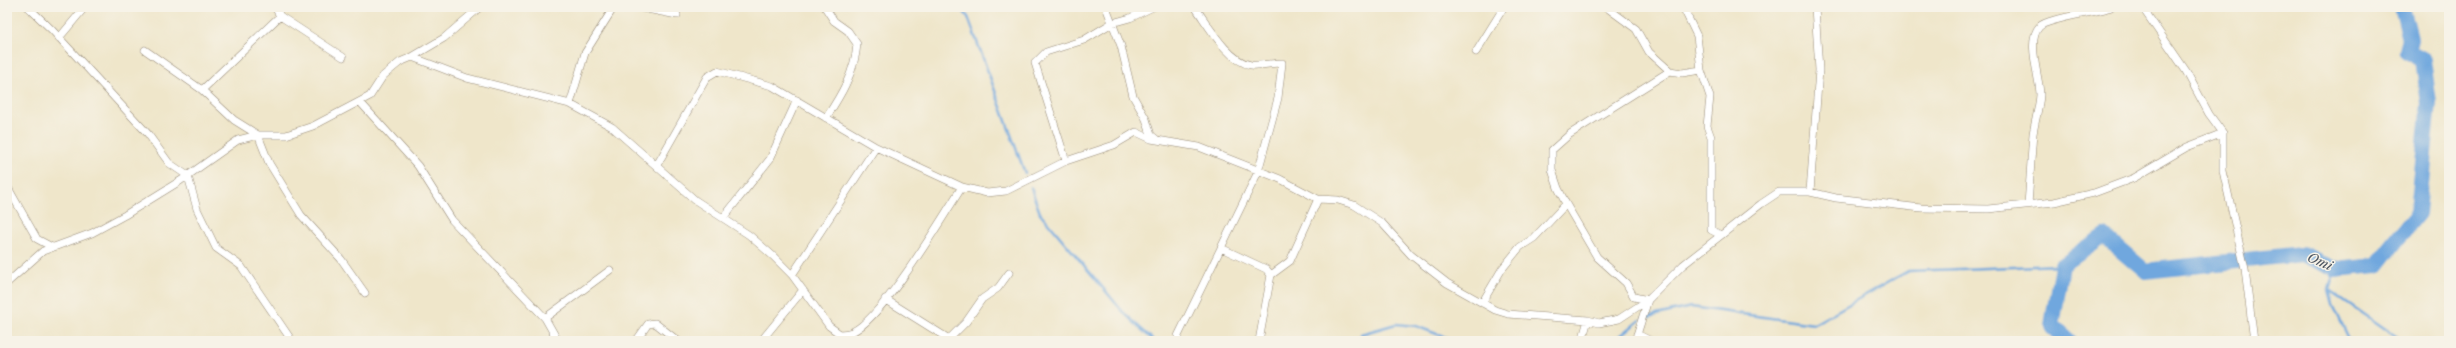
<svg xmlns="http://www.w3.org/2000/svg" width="2456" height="348" font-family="'Libre Caslon Text',serif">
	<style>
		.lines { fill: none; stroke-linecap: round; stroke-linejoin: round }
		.stream { stroke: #70a7de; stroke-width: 2.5 }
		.river { stroke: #70a7de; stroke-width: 16 }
		.minor-casing { stroke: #958874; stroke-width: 8 }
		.minor { stroke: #fff; stroke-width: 7 }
		.labels { text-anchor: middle; stroke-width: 3; stroke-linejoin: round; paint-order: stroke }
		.water-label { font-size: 13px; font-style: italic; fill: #4e5661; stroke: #f7f3e8 }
	</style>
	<rect width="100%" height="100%" fill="#f7f3e8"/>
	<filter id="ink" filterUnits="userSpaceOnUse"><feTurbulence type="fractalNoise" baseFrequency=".025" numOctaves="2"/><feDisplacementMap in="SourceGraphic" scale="8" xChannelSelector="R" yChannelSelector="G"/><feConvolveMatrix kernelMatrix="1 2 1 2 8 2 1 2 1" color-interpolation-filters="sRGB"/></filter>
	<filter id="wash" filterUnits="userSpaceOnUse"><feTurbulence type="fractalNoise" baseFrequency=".012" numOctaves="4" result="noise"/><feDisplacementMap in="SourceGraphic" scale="16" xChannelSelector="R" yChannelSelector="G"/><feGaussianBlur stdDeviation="0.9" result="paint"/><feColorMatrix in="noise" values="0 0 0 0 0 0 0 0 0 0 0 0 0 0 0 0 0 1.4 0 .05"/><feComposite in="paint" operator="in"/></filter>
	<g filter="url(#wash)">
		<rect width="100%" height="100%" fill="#efe6ca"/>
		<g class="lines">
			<path class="stream" d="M960 7 968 17 1025 173
				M1031 188 1040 213 1124 313 1154 341
				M2335 269 2329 290 2334 307 2350 341
				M2329 290 2403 341
				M1644 318 1691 307 1814 324 1908 271 2062 265
				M1357 341 1361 334 1396 324 1416 326 1455 341
				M1614 341 1640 320"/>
			<path class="river" d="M2069 341 2052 326 2062 265 2104 236 2145 271 2302 254 2335 269 2377 265 2418 213 2429 103 2423 60 2407 51 2410 39 2402 7"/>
		</g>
	</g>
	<g filter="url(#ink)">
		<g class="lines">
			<defs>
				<path id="minor" d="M28 7 52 30 148 134 169 163 188 176 197 209 216 248 241 266 292 341
					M275 7 280 16 343 57
					M637 7 677 15
					M825 7 834 21 848 31 857 44C855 72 841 95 826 118
					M1106 7 1121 46 1133 96 1146 119 1151 135 1156 139
					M1606 7 1636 29 1649 52 1670 71 1682 73 1701 70
					M1683 7 1697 36 1701 70 1710 97 1707 126 1711 137V230L1721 235
					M2142 7 2186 71 2209 114 2223 133V171L2245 269 2254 341
					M59 38 85 7
					M145 50 202 90 234 120 258 135 269 163 301 215 341 259 365 293
					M1476 52 1504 7
					M412 57 444 38 480 7
					M202 90 280 16
					M360 102 418 166 452 220 545 318 558 341
					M570 104 585 53 614 7
					M1066 161 1035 63 1046 52 1084 40 1112 23 1130 18 1153 7
					M657 165 707 77 717 71 772 86 876 147 962 187
					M7 186 37 239 52 247
					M1810 192 1819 70 1815 7
					M2028 204C2030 181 2031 157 2033 134 2035 121 2039 108 2040 95 2040 78 2026 41 2039 27 2047 18 2096 13 2111 7
					M723 218 770 159 797 100
					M1221 248 1266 269 1271 275
					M792 275 876 147
					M7 283 43 251 92 233 125 215 180 181 238 140 258 135H286L313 126 370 96 383 76 400 62 412 57 467 78 570 104 612 127 695 200 749 235 773 256 792 275 829 326 840 334C844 334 849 333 852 332 883 318 942 218 962 187L987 193 1006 191 1066 161 1114 145 1136 132 1151 139 1199 147 1280 179 1318 199 1338 200 1354 205 1382 223 1411 255 1447 283 1495 310 1508 314 1588 320 1599 323 1619 319 1648 300 1683 265 1761 204 1779 192H1810L1836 198 1921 208 1988 209 2054 202 2094 193 2134 178 2187 147 2223 133
					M885 299 949 339 966 322 982 299 998 288 1009 273
					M1482 303 1502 269 1520 247 1534 238 1566 204
					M545 318 610 270
					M1637 334 1651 341
					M636 341 648 324 655 323 678 341
					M761 341 803 290
					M1178 341V336L1258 172 1278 98 1282 63C1272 63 1261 66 1251 65 1228 62 1207 23 1195 7
					M1259 341 1271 275 1290 261 1318 199
					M1582 341 1588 320
					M1635 341 1648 300 1634 297 1626 283 1597 257 1566 204 1558 188 1552 170V150L1570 134 1670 71"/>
			</defs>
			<use href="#minor" class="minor-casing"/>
			<use href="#minor" class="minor"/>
		</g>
	</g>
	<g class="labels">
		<g class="water-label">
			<text transform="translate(2320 261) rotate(24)" y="5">Omi</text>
		</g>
	</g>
	<rect width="2456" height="348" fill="none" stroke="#f7f3e8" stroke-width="24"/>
</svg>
